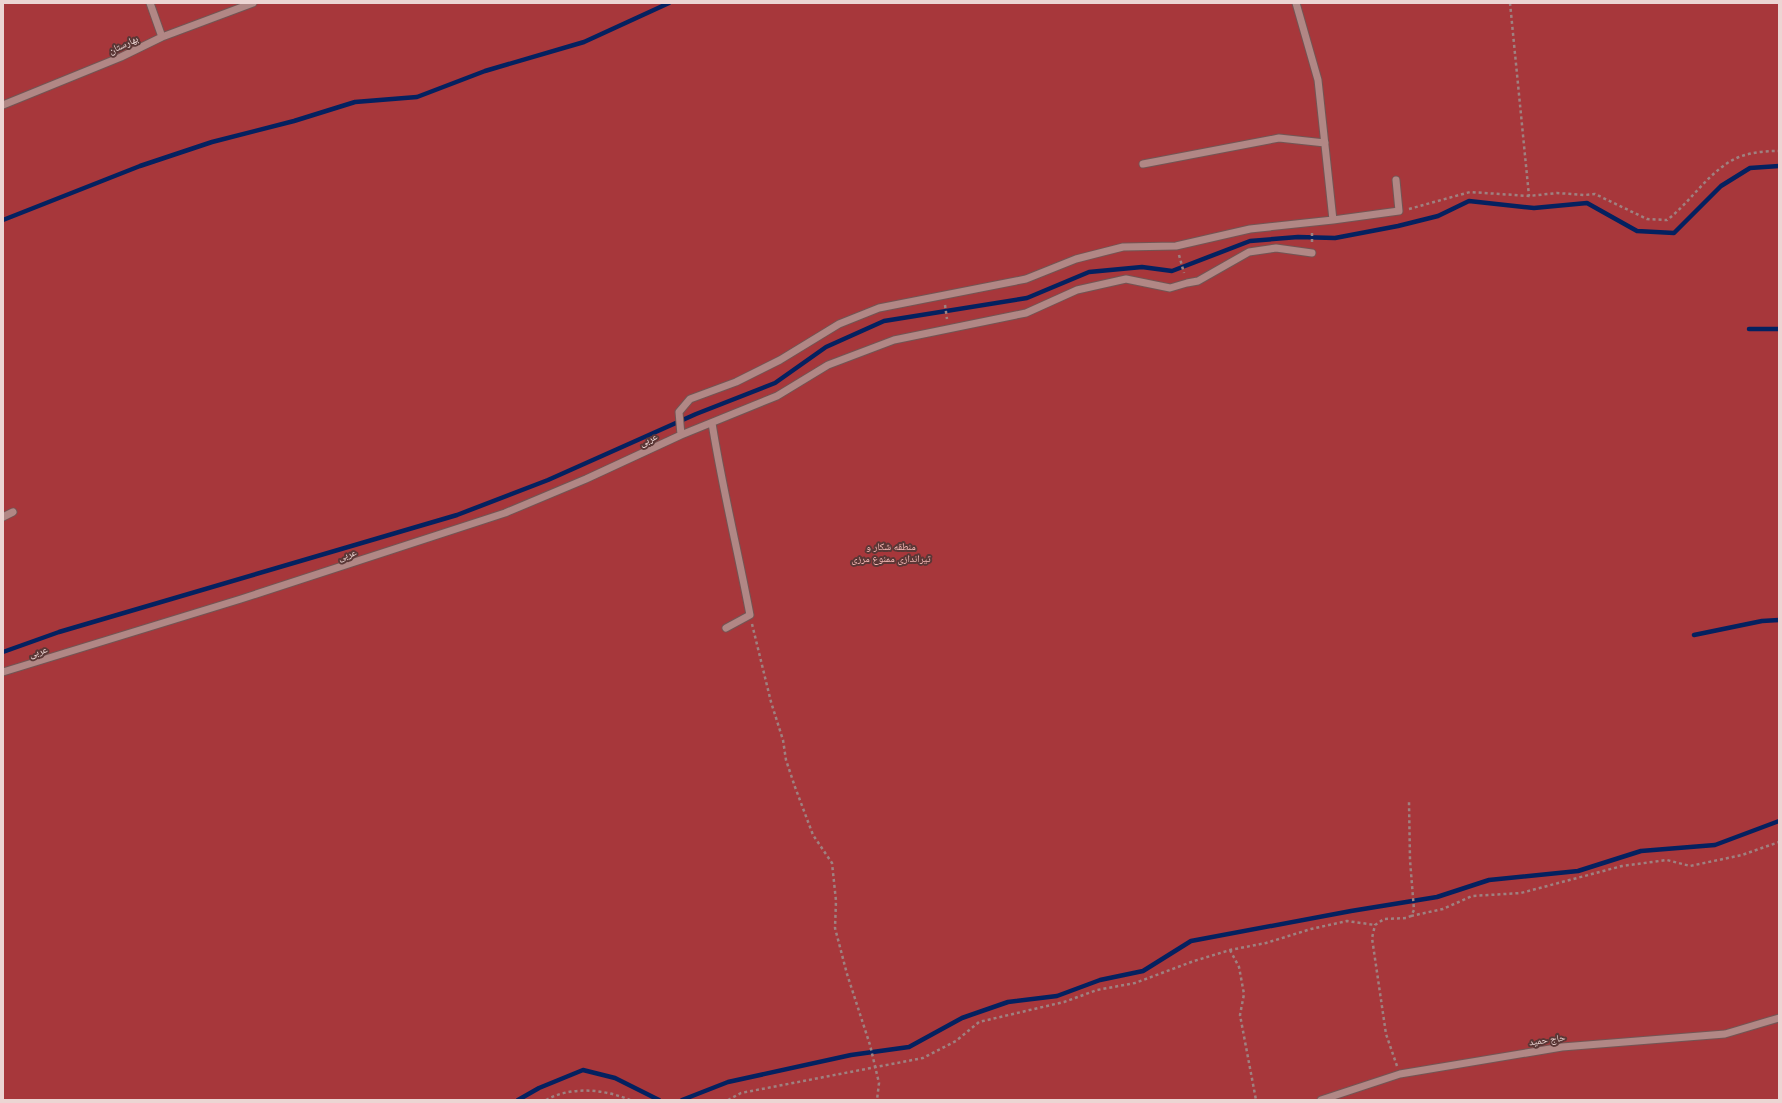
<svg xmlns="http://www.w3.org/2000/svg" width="1782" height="1103" font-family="'Varela Round','Noto Naskh Arabic',sans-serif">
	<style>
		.green { fill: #a7373b }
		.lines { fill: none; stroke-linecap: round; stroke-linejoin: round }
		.stream { stroke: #042160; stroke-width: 4.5 }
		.minor-casing { stroke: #735554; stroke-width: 9 }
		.path { stroke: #9f8180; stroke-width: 2.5; stroke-dasharray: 3 3; stroke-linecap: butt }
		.minor { stroke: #b18785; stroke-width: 7 }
		.labels { text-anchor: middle; stroke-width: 4; stroke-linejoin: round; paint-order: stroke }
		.street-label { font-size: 10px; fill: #ecd5d3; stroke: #5b3736 }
		.park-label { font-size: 10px; fill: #f5b8b5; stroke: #5b3736 }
	</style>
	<rect width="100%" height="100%" fill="#5b3736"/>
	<path class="green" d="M3 3H1779V1100H3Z"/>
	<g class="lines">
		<path class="stream" d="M3 220 140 166 212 142 294 121 355 102 417 97 485 71 584 42 669 3
			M1749 329H1779
			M1694 635 1762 621 1779 620
			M3 652 59 632 457 515 548 480 696 414 775 383 826 347 884 321 1027 298 1089 272 1142 267 1172 271 1250 241 1298 237 1335 238 1398 226 1438 216 1469 201 1534 208 1587 203 1637 231 1674 233 1721 186 1750 168 1779 166
			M518 1100 539 1088 583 1070 615 1078 659 1100
			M682 1100 728 1082 851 1055 909 1047 962 1018 1008 1002 1057 996 1100 980 1143 971 1191 941 1351 911 1437 897 1489 880 1578 871 1641 851 1715 845 1779 821"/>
		<defs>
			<path id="minor" d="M150 3 162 37
				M3 105 121 57 162 37 253 3
				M1143 164 1279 138 1325 143
				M1333 220 1399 211 1396 180
				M712 423C722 487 738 551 750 615L726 628
				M681 435 777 396 828 365 894 340 1026 313 1077 290 1126 279 1170 288 1187 283 1198 281 1249 252 1276 248 1312 253
				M3 517 13 512
				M3 672 241 599 505 513 586 479 681 435 679 412 690 399 736 382 780 360 839 324 879 308 1026 279 1076 259 1123 247 1176 246 1250 229 1333 220 1318 80 1296 3
				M1321 1100 1400 1074 1562 1047 1725 1034 1779 1018"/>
		</defs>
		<use href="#minor" class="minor-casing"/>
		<path class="path" d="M1510 3 1529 196
			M1409 209 1470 192 1529 196 1557 193 1585 195 1595 194 1647 219 1667 220C1691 202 1711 168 1739 157 1752 152 1766 151 1779 151
			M1312 242V231
			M1179 255 1184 273
			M945 305 947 319
			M752 624 771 702 783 740 786 760 795 787 813 835 832 863 836 901 835 928 847 974 870 1045 879 1083 877 1100
			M1411 916 1443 909 1472 896 1521 893 1622 866 1667 860 1690 866 1742 855 1779 842
			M1230 950 1239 967 1244 994 1240 1015 1256 1100
			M1397 1066 1386 1034 1372 938 1375 925 1384 919 1406 918 1411 916 1414 910 1410 860 1409 802
			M546 1100C571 1086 604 1089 630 1100
			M728 1100 741 1093 923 1058 956 1041 979 1022 1064 1002 1097 990 1135 983 1194 961 1230 950 1266 943 1311 929 1347 921 1375 925"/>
		<use href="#minor" class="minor"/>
	</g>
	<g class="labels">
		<g class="street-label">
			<text transform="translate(123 44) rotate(-25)" y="4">بهارستان</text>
			<text transform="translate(648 439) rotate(-25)" y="4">عربی</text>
			<text transform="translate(347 554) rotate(-18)" y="4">عربی</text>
			<text transform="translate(38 651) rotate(-17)" y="4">عربی</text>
			<text transform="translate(1547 1039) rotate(-8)" y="4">حاج حمید</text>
		</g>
		<g class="park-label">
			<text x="891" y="550">منطقه شکار و<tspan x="891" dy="12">تیراندازی ممنوع مرزی</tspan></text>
		</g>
	</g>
	<rect width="1782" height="1103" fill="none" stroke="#ecd5d3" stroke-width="8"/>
</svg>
